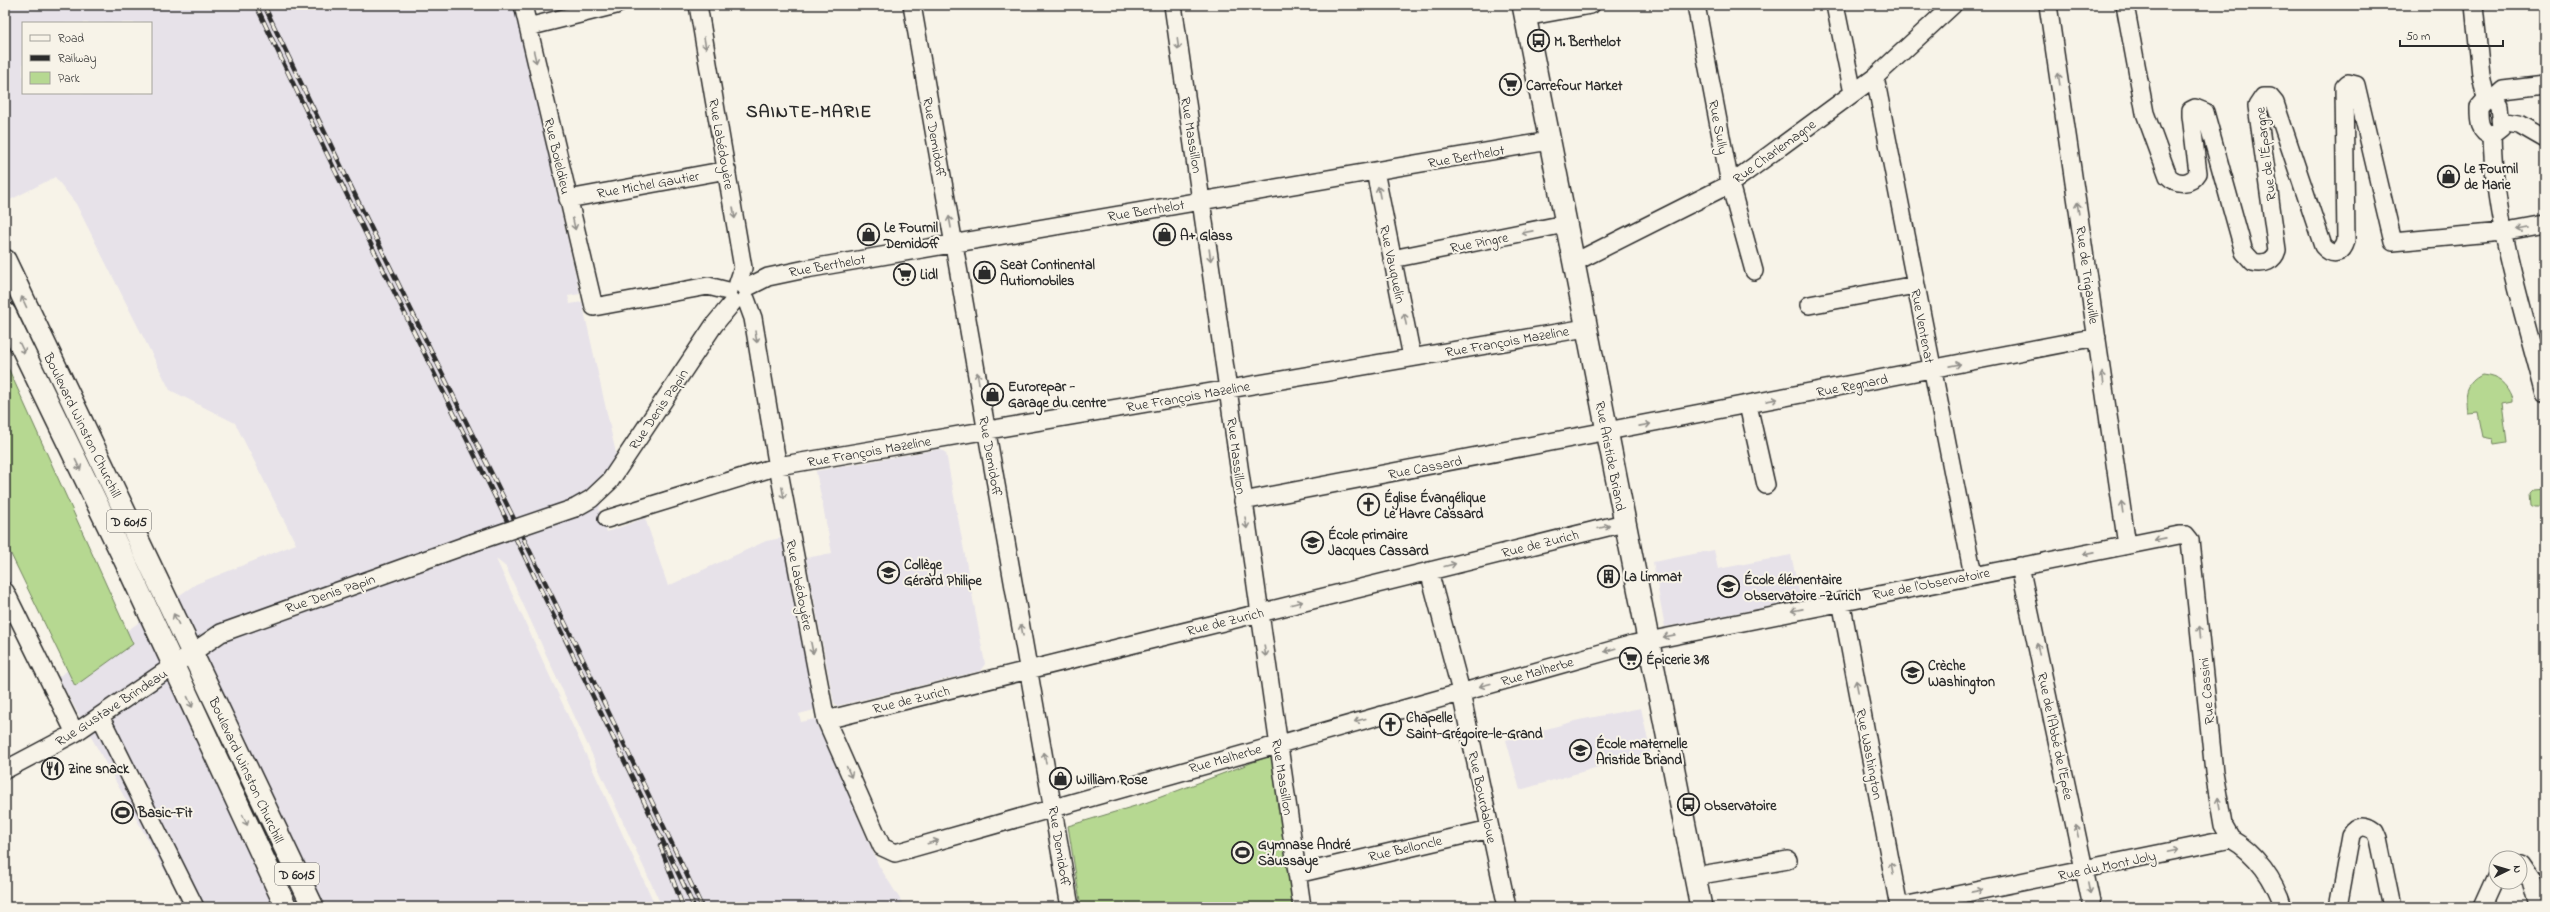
<svg xmlns="http://www.w3.org/2000/svg" width="2550" height="912" font-family="'Indie Flower',sans-serif">
	<style>
		.built { fill: #e7e2e9; fill-rule: evenodd }
		.green { fill: #b6d891; stroke: #70825e }
		.lines { fill: none; stroke-linecap: round; stroke-linejoin: round }
		.minor-casing { stroke: #2b2b2b; stroke-width: 20 }
		.major-casing { stroke: #2b2b2b; stroke-width: 24 }
		.minor { stroke: #f7f3e8; stroke-width: 17 }
		.major { stroke: #f7f3e8; stroke-width: 21 }
		.rail-casing { stroke: #2b2b2b; stroke-width: 4.5 }
		.rail { stroke: #f7f3e8; stroke-width: 3; stroke-dasharray: 9; stroke-linecap: butt }
		.minor-bridge-casing { stroke: #2b2b2b; stroke-width: 20; stroke-linecap: butt }
		.minor-bridge { stroke: #f7f3e8; stroke-width: 17 }
		.oneway { stroke: #918f8a }
		.labels { text-anchor: middle; stroke-width: 4; stroke-linejoin: round; paint-order: stroke }
		.shield { fill: #f7f3e8; stroke: #686764; stroke-width: 1 }
		.shield-label { font-size: 13px; font-weight: bold; fill: #2b2b2b }
		.poi-label { font-size: 14px; font-weight: bold; fill: #2b2b2b; stroke: #f7f3e8; text-anchor: start }
		.street-label { font-size: 14px; fill: #2b2b2b; stroke: #f7f3e8 }
		.district-label { font-size: 18px; font-weight: bold; letter-spacing: 1px; fill: #2b2b2b; stroke: #f7f3e8 }
	</style>
	<rect width="100%" height="100%" fill="#f7f3e8"/>
	<filter id="ink" filterUnits="userSpaceOnUse"><feTurbulence type="fractalNoise" baseFrequency=".025" numOctaves="2"/><feDisplacementMap in="SourceGraphic" scale="8" xChannelSelector="R" yChannelSelector="G"/><feConvolveMatrix kernelMatrix="1 2 1 2 8 2 1 2 1" color-interpolation-filters="sRGB"/></filter>
	<g filter="url(#ink)">
		<path class="built" d="M5 5H514L580 294 568 296 570 304 582 302 617 458 599 509 607 532 645 518 668 586 766 541 782 538 814 710 799 714 801 722 815 719 879 866 905 907H662L506 567 496 559 656 907H185L58 677 196 584 296 544 235 423 170 390 76 204 55 177 10 200 5 189ZM23 23H151V93H23Z
			M940 449 946 453 985 664 980 671 837 706 834 703 806 558 832 553 816 471Z
			M1714 550 1718 569 1791 555 1801 600 1665 627 1653 562Z
			M5 569 17 594 5 599Z
			M1641 708 1651 755 1629 758 1520 790 1506 740 1579 720Z"/>
		<path class="green" d="M5 361 133 644 75 686 5 542Z
			M2482 375C2499 377 2506 383 2512 398V401L2502 403 2507 442 2494 444 2493 439 2483 437 2478 412 2467 413C2465 395 2465 383 2482 375Z
			M2545 489V507H2534L2531 505 2530 493 2533 490Z
			M1272 755 1293 907H1081L1068 826 1145 803Z"/>
		<g class="lines">
			<defs>
				<path id="minor" d="M523 5 594 307 708 286 728 291
					M698 5 743 268 738 283
					M912 5 1070 907
					M1173 5 1302 907
					M1696 5 1730 184 1754 271
					M1835 5 1853 93
					M2048 5 2127 545
					M2125 5 2145 113 2168 176C2177 185 2191 185 2198 173L2191 116V110L2195 108 2205 112 2244 252 2253 262C2264 265 2274 261 2277 250L2257 106 2263 97H2270L2275 103 2323 246C2332 256 2342 255 2346 241L2344 87 2348 83 2356 85 2393 242 2502 232 2545 224
					M2474 5 2481 75 2486 99
					M1525 17 1591 5
					M528 27 616 5
					M1875 77 1973 575
					M2486 99H2493L2499 105 2501 128 2492 135C2478 132 2479 118 2479 107Z
					M2493 99 2503 90 2545 85
					M2501 121 2519 124 2545 139
					M2492 135C2494 224 2523 309 2545 395
					M1375 171 1412 357
					M568 199 727 170
					M1392 259 1565 224
					M1573 263 1730 184 1875 77 1953 5
					M746 288 768 277 806 269 1549 141
					M746 299 753 318 776 456 826 720 882 847 895 853 1633 644 2179 535H2186L2190 540 2214 772 2223 825 2231 839
					M1809 305 1915 285
					M1748 405 1766 485
					M1243 501 2097 337
					M575 508 591 499 610 481 714 325 733 302
					M607 519 778 466 1586 328
					M2020 566 2092 907
					M1429 571 1459 684 1507 907
					M5 591 75 733
					M1841 601 1899 907
					M100 716 195 907
					M826 720 1624 523
					M5 770 75 733 221 633 472 543
					M2520 865 2531 881 2538 907
					M1297 874 1490 829
					M1695 876 1788 860
					M1898 907 2231 839C2256 853 2275 880 2283 907
					M2338 907 2351 835C2357 825 2366 825 2375 832L2378 839 2392 907
					M2482 907 2496 876"/>
				<path id="major" d="M1523 5 1701 907
					M5 260 313 907
					M5 313 125 561 286 907"/>
			</defs>
			<use href="#minor" class="minor-casing"/>
			<use href="#major" class="major-casing"/>
			<use href="#minor" class="minor"/>
			<use href="#major" class="major"/>
			<defs>
				<path id="rail" d="M256 5C398 308 552 604 694 907
					M264 5C406 307 560 605 702 907
					M660 845 683 907"/>
			</defs>
			<use href="#rail" class="rail-casing"/>
			<use href="#rail" class="rail"/>
			<defs>
				<path id="minor-bridge" d="M472 543 575 508"/>
			</defs>
			<use href="#minor-bridge" class="minor-bridge-casing"/>
			<use href="#minor-bridge" class="minor-bridge"/>
		</g>
		<defs><path id="oneway-shaft" d="M-6 0H5M1.5-3L5.5 0L1.5 3" fill="none" stroke-width="1.6" stroke-linecap="round" stroke-linejoin="round"/></defs>
		<g class="oneway">
			<use href="#oneway-shaft" transform="translate(705 43) rotate(80)"/>
			<use href="#oneway-shaft" transform="translate(1178 44) rotate(82)"/>
			<use href="#oneway-shaft" transform="translate(535 57) rotate(77)"/>
			<use href="#oneway-shaft" transform="translate(2059 79) rotate(-98)"/>
			<use href="#oneway-shaft" transform="translate(1379 192) rotate(-101)"/>
			<use href="#oneway-shaft" transform="translate(2078 208) rotate(-98)"/>
			<use href="#oneway-shaft" transform="translate(734 213) rotate(81)"/>
			<use href="#oneway-shaft" transform="translate(950 222) rotate(-100)"/>
			<use href="#oneway-shaft" transform="translate(574 224) rotate(77)"/>
			<use href="#oneway-shaft" transform="translate(2523 229) rotate(168)"/>
			<use href="#oneway-shaft" transform="translate(1527 232) rotate(169)"/>
			<use href="#oneway-shaft" transform="translate(1210 255) rotate(82)"/>
			<use href="#oneway-shaft" transform="translate(24 302) rotate(-115)"/>
			<use href="#oneway-shaft" transform="translate(1405 319) rotate(-102)"/>
			<use href="#oneway-shaft" transform="translate(756 337) rotate(81)"/>
			<use href="#oneway-shaft" transform="translate(22 348) rotate(64)"/>
			<use href="#oneway-shaft" transform="translate(1955 365) rotate(-11)"/>
			<use href="#oneway-shaft" transform="translate(978 378) rotate(-100)"/>
			<use href="#oneway-shaft" transform="translate(2103 378) rotate(-98)"/>
			<use href="#oneway-shaft" transform="translate(1772 400) rotate(-11)"/>
			<use href="#oneway-shaft" transform="translate(1645 425) rotate(-11)"/>
			<use href="#oneway-shaft" transform="translate(78 465) rotate(64)"/>
			<use href="#oneway-shaft" transform="translate(783 493) rotate(79)"/>
			<use href="#oneway-shaft" transform="translate(2122 507) rotate(-98)"/>
			<use href="#oneway-shaft" transform="translate(1246 523) rotate(81)"/>
			<use href="#oneway-shaft" transform="translate(1604 527) rotate(-14)"/>
			<use href="#oneway-shaft" transform="translate(2160 539) rotate(169)"/>
			<use href="#oneway-shaft" transform="translate(2089 553) rotate(169)"/>
			<use href="#oneway-shaft" transform="translate(1450 565) rotate(-14)"/>
			<use href="#oneway-shaft" transform="translate(1297 603) rotate(-14)"/>
			<use href="#oneway-shaft" transform="translate(1797 610) rotate(169)"/>
			<use href="#oneway-shaft" transform="translate(176 619) rotate(-116)"/>
			<use href="#oneway-shaft" transform="translate(1022 630) rotate(-100)"/>
			<use href="#oneway-shaft" transform="translate(2200 632) rotate(-95)"/>
			<use href="#oneway-shaft" transform="translate(1669 636) rotate(169)"/>
			<use href="#oneway-shaft" transform="translate(812 648) rotate(79)"/>
			<use href="#oneway-shaft" transform="translate(2038 649) rotate(-102)"/>
			<use href="#oneway-shaft" transform="translate(1610 650) rotate(164)"/>
			<use href="#oneway-shaft" transform="translate(1265 651) rotate(82)"/>
			<use href="#oneway-shaft" transform="translate(1485 685) rotate(165)"/>
			<use href="#oneway-shaft" transform="translate(1857 686) rotate(-101)"/>
			<use href="#oneway-shaft" transform="translate(190 702) rotate(65)"/>
			<use href="#oneway-shaft" transform="translate(1360 720) rotate(165)"/>
			<use href="#oneway-shaft" transform="translate(1045 758) rotate(-100)"/>
			<use href="#oneway-shaft" transform="translate(849 772) rotate(66)"/>
			<use href="#oneway-shaft" transform="translate(2219 803) rotate(-100)"/>
			<use href="#oneway-shaft" transform="translate(245 820) rotate(65)"/>
			<use href="#oneway-shaft" transform="translate(2077 831) rotate(-102)"/>
			<use href="#oneway-shaft" transform="translate(933 842) rotate(-16)"/>
			<use href="#oneway-shaft" transform="translate(2173 851) rotate(-12)"/>
			<use href="#oneway-shaft" transform="translate(1892 868) rotate(-101)"/>
			<use href="#oneway-shaft" transform="translate(2089 888) rotate(79)"/>
			<use href="#oneway-shaft" transform="translate(1977 891) rotate(-11)"/>
		</g>
	</g>
	<defs>
		<symbol id="bus-ring" viewBox="-11 -11 22 22"><circle r="9.5" fill="#f7f3e8" stroke="#2b2b2b" stroke-width="1.5"/><path d="M-5-6H5V4H4V6H2V4H-2V6H-4V4H-5ZM-3.5-4V0h7V-4ZM-3.5 1.2v1.5H-2V1.2ZM2 1.2v1.5H3.5V1.2Z" fill="#2b2b2b"/></symbol>
		<symbol id="supermarket-ring" viewBox="-11 -11 22 22"><circle r="9.5" fill="#f7f3e8" stroke="#2b2b2b" stroke-width="1.5"/><path d="M-6-5.5h2.5l.6 2H6L4.5 2H-2.5L-4.4-4H-6ZM-1.5 3.2a1.3 1.3 0 1 0 .1 0ZM3 3.2a1.3 1.3 0 1 0 .1 0Z" fill="#2b2b2b"/></symbol>
		<symbol id="shop-ring" viewBox="-11 -11 22 22"><circle r="9.5" fill="#f7f3e8" stroke="#2b2b2b" stroke-width="1.5"/><path d="M-5-2.5h2.3a2.7 3.5 0 0 1 5.4 0H5L5.5 6h-11ZM-1.5-2.5h3a1.5 2.3 0 0 0-3 0Z" fill="#2b2b2b"/></symbol>
		<symbol id="church-ring" viewBox="-11 -11 22 22"><circle r="9.5" fill="#f7f3e8" stroke="#2b2b2b" stroke-width="1.5"/><path d="M-1.2-6h2.4v3.5h3.3v2.4h-3.3V6h-2.4V-.1h-3.3v-2.4h3.3Z" fill="#2b2b2b"/></symbol>
		<symbol id="school-ring" viewBox="-11 -11 22 22"><circle r="9.5" fill="#f7f3e8" stroke="#2b2b2b" stroke-width="1.5"/><path d="M0-5L7-2L0 1L-7-2ZM-4 1L0 2.5L4 1V4Q0 6-4 4Z" fill="#2b2b2b"/></symbol>
		<symbol id="building-ring" viewBox="-11 -11 22 22"><circle r="9.5" fill="#f7f3e8" stroke="#2b2b2b" stroke-width="1.5"/><path d="M-4-6H4V6H1V3H-1V6H-4ZM-2.5-4.3h1.7v1.8h-1.7ZM.8-4.3h1.7v1.8H.8ZM-2.5-1h1.7V.8h-1.7ZM.8-1h1.7V.8H.8Z" fill="#2b2b2b"/></symbol>
		<symbol id="restaurant-ring" viewBox="-11 -11 22 22"><circle r="9.5" fill="#f7f3e8" stroke="#2b2b2b" stroke-width="1.5"/><path d="M-5-6h1v4h1v-4h1v4h1v-4h1v5L-1.5 .5V6h-2V.5L-5-1ZM5-6V6H3V1.5H1.5Q1.5-4 5-6Z" fill="#2b2b2b"/></symbol>
		<symbol id="stadium-ring" viewBox="-11 -11 22 22"><circle r="9.5" fill="#f7f3e8" stroke="#2b2b2b" stroke-width="1.5"/><path d="M0-5a6.5 5 0 1 0 0 10a6.5 5 0 1 0 0-10ZM-3.5-1.8h7v3.6h-7Z" fill="#2b2b2b"/></symbol>
	</defs>
	<g fill-rule="evenodd">
		<use href="#bus-ring" x="1526" y="28" width="25" height="25"/>
		<use href="#supermarket-ring" x="1498" y="72" width="25" height="25"/>
		<use href="#shop-ring" x="2436" y="164" width="25" height="25"/>
		<use href="#shop-ring" x="856" y="222" width="25" height="25"/>
		<use href="#shop-ring" x="1152" y="222" width="25" height="25"/>
		<use href="#shop-ring" x="972" y="260" width="25" height="25"/>
		<use href="#supermarket-ring" x="892" y="262" width="25" height="25"/>
		<use href="#shop-ring" x="980" y="382" width="25" height="25"/>
		<use href="#church-ring" x="1356" y="492" width="25" height="25"/>
		<use href="#school-ring" x="1300" y="530" width="25" height="25"/>
		<use href="#school-ring" x="876" y="560" width="25" height="25"/>
		<use href="#building-ring" x="1596" y="564" width="25" height="25"/>
		<use href="#school-ring" x="1716" y="574" width="25" height="25"/>
		<use href="#supermarket-ring" x="1618" y="646" width="25" height="25"/>
		<use href="#school-ring" x="1900" y="660" width="25" height="25"/>
		<use href="#church-ring" x="1378" y="712" width="25" height="25"/>
		<use href="#school-ring" x="1568" y="738" width="25" height="25"/>
		<use href="#restaurant-ring" x="40" y="756" width="25" height="25"/>
		<use href="#shop-ring" x="1048" y="766" width="25" height="25"/>
		<use href="#bus-ring" x="1676" y="792" width="25" height="25"/>
		<use href="#stadium-ring" x="110" y="800" width="25" height="25"/>
		<use href="#stadium-ring" x="1230" y="840" width="25" height="25"/>
	</g>
	<g class="labels">
		<g class="shield">
			<rect x="107" y="510" width="44" height="22" rx="3"/>
			<rect x="275" y="863" width="44" height="22" rx="3"/>
		</g>
		<g class="shield-label">
			<text x="129" y="526">D 6015</text>
			<text x="297" y="879">D 6015</text>
		</g>
		<g class="poi-label">
			<text x="1554" y="46">M. Berthelot</text>
			<text x="1526" y="90">Carrefour Market</text>
			<text x="2464" y="173">Le Fournil<tspan x="2464" dy="16">de Marie</tspan></text>
			<text x="884" y="232">Le Fournil<tspan x="884" dy="16">Demidoff</tspan></text>
			<text x="1180" y="240">A+ Glass</text>
			<text x="1000" y="269">Seat Continental<tspan x="1000" dy="16">Autiomobiles</tspan></text>
			<text x="920" y="279">Lidl</text>
			<text x="1008" y="391">Eurorepar -<tspan x="1008" dy="16">Garage du centre</tspan></text>
			<text x="1384" y="502">Église Évangélique<tspan x="1384" dy="16">Le Havre Cassard</tspan></text>
			<text x="1328" y="539">École primaire<tspan x="1328" dy="16">Jacques Cassard</tspan></text>
			<text x="904" y="569">Collège<tspan x="904" dy="16">Gérard Philipe</tspan></text>
			<text x="1624" y="581">La Limmat</text>
			<text x="1744" y="584">École élémentaire<tspan x="1744" dy="16">Observatoire -Zurich</tspan></text>
			<text x="1646" y="664">Épicerie 318</text>
			<text x="1928" y="670">Crèche<tspan x="1928" dy="16">Washington</tspan></text>
			<text x="1406" y="722">Chapelle<tspan x="1406" dy="16">Saint-Grégoire-le-Grand</tspan></text>
			<text x="1596" y="748">École maternelle<tspan x="1596" dy="16">Aristide Briand</tspan></text>
			<text x="68" y="773">Zine snack</text>
			<text x="1076" y="784">William Rose</text>
			<text x="1704" y="810">Observatoire</text>
			<text x="138" y="817">Basic-Fit</text>
			<text x="1258" y="849">Gymnase André<tspan x="1258" dy="16">Saussaye</tspan></text>
		</g>
		<g class="street-label">
			<text transform="translate(1719 127) rotate(79)" y="5">Rue Sully</text>
			<text transform="translate(1192 135) rotate(81)" y="5">Rue Massillon</text>
			<text transform="translate(935 137) rotate(80)" y="5">Rue Demidoff</text>
			<text transform="translate(722 144) rotate(80)" y="5">Rue Labédoyère</text>
			<text transform="translate(1774 151) rotate(-36)" y="5">Rue Charlemagne</text>
			<text transform="translate(2265 154) rotate(-97)" y="5">Rue de l'Épargne</text>
			<text transform="translate(558 156) rotate(77)" y="5">Rue Boieldieu</text>
			<text transform="translate(1466 156) rotate(-10)" y="5">Rue Berthelot</text>
			<text transform="translate(648 184) rotate(-10)" y="5">Rue Michel Gautier</text>
			<text transform="translate(1146 210) rotate(-9)" y="5">Rue Berthelot</text>
			<text transform="translate(1479 242) rotate(-11)" y="5">Rue Pingre</text>
			<text transform="translate(1393 264) rotate(78)" y="5">Rue Vauquelin</text>
			<text transform="translate(827 265) rotate(-10)" y="5">Rue Berthelot</text>
			<text transform="translate(2088 275) rotate(82)" y="5">Rue de Trigauville</text>
			<text transform="translate(1923 326) rotate(79)" y="5">Rue Ventenat</text>
			<text transform="translate(1507 341) rotate(-10)" y="5">Rue François Mazeline</text>
			<text transform="translate(1852 385) rotate(-11)" y="5">Rue Regnard</text>
			<text transform="translate(1188 396) rotate(-10)" y="5">Rue François Mazeline</text>
			<text transform="translate(658 409) rotate(-56)" y="5">Rue Denis Papin</text>
			<text transform="translate(83 425) rotate(64)" y="5">Boulevard Winston Churchill</text>
			<text transform="translate(869 451) rotate(-10)" y="5">Rue François Mazeline</text>
			<text transform="translate(991 456) rotate(80)" y="5">Rue Demidoff</text>
			<text transform="translate(1237 456) rotate(83)" y="5">Rue Massillon</text>
			<text transform="translate(1611 456) rotate(79)" y="5">Rue Aristide Briand</text>
			<text transform="translate(1425 467) rotate(-11)" y="5">Rue Cassard</text>
			<text transform="translate(1540 543) rotate(-14)" y="5">Rue de Zurich</text>
			<text transform="translate(1931 583) rotate(-11)" y="5">Rue de l'Observatoire</text>
			<text transform="translate(800 585) rotate(79)" y="5">Rue Labédoyère</text>
			<text transform="translate(330 593) rotate(-19)" y="5">Rue Denis Papin</text>
			<text transform="translate(1225 621) rotate(-14)" y="5">Rue de Zurich</text>
			<text transform="translate(1537 671) rotate(-16)" y="5">Rue Malherbe</text>
			<text transform="translate(2206 691) rotate(-95)" y="5">Rue Cassini</text>
			<text transform="translate(911 699) rotate(-14)" y="5">Rue de Zurich</text>
			<text transform="translate(111 707) rotate(-33)" y="5">Rue Gustave Brindeau</text>
			<text transform="translate(2056 736) rotate(78)" y="5">Rue de l'Abbé de l'Epée</text>
			<text transform="translate(1870 754) rotate(79)" y="5">Rue Washington</text>
			<text transform="translate(1225 758) rotate(-16)" y="5">Rue Malherbe</text>
			<text transform="translate(247 770) rotate(65)" y="5">Boulevard Winston Churchill</text>
			<text transform="translate(1283 777) rotate(81)" y="5">Rue Massillon</text>
			<text transform="translate(1483 797) rotate(78)" y="5">Rue Bourdaloue</text>
			<text transform="translate(1060 846) rotate(81)" y="5">Rue Demidoff</text>
			<text transform="translate(1405 848) rotate(-13)" y="5">Rue Belloncle</text>
			<text transform="translate(2107 865) rotate(-12)" y="5">Rue du Mont Joly</text>
		</g>
		<g class="district-label">
			<text x="809" y="117">SAINTE-MARIE</text>
		</g>
	</g>
	<rect width="2550" height="912" fill="none" stroke="#f7f3e8" stroke-width="20"/>
	<rect x="10" y="10" width="2530" height="892" fill="none" stroke="#2b2b2b" stroke-width="1.5" filter="url(#ink)"/>
	<rect x="22" y="22" width="130" height="72" fill="#f7f3e8" stroke="#a5a39c"/>
	<rect x="30" y="35" width="20" height="6" fill="#f7f3e8" stroke="#a5a39c"/>
	<text x="58" y="42" font-size="12" fill="#2b2b2b">Road</text>
	<rect x="30" y="55" width="20" height="6" fill="#2b2b2b" stroke="#a5a39c"/>
	<text x="58" y="62" font-size="12" fill="#2b2b2b">Railway</text>
	<rect x="30" y="72" width="20" height="12" fill="#b6d891" stroke="#a5a39c"/>
	<text x="58" y="82" font-size="12" fill="#2b2b2b">Park</text>
	<g transform="translate(2508 870) rotate(85)"><circle r="19" fill="#f7f3e8" stroke="#a5a39c"/>
	<path d="M0-3L7 15L0 10L-7 15Z" fill="#2b2b2b"/>
	<text y="-6" font-size="11" font-weight="bold" text-anchor="middle" fill="#2b2b2b">N</text>
	</g>
	<path d="M2400 40v6h103v-6" fill="none" stroke="#2b2b2b" stroke-width="2"/>
	<text x="2406" y="40" font-size="12" fill="#2b2b2b" stroke="#f7f3e8" stroke-width="3" paint-order="stroke">50 m</text>
</svg>
